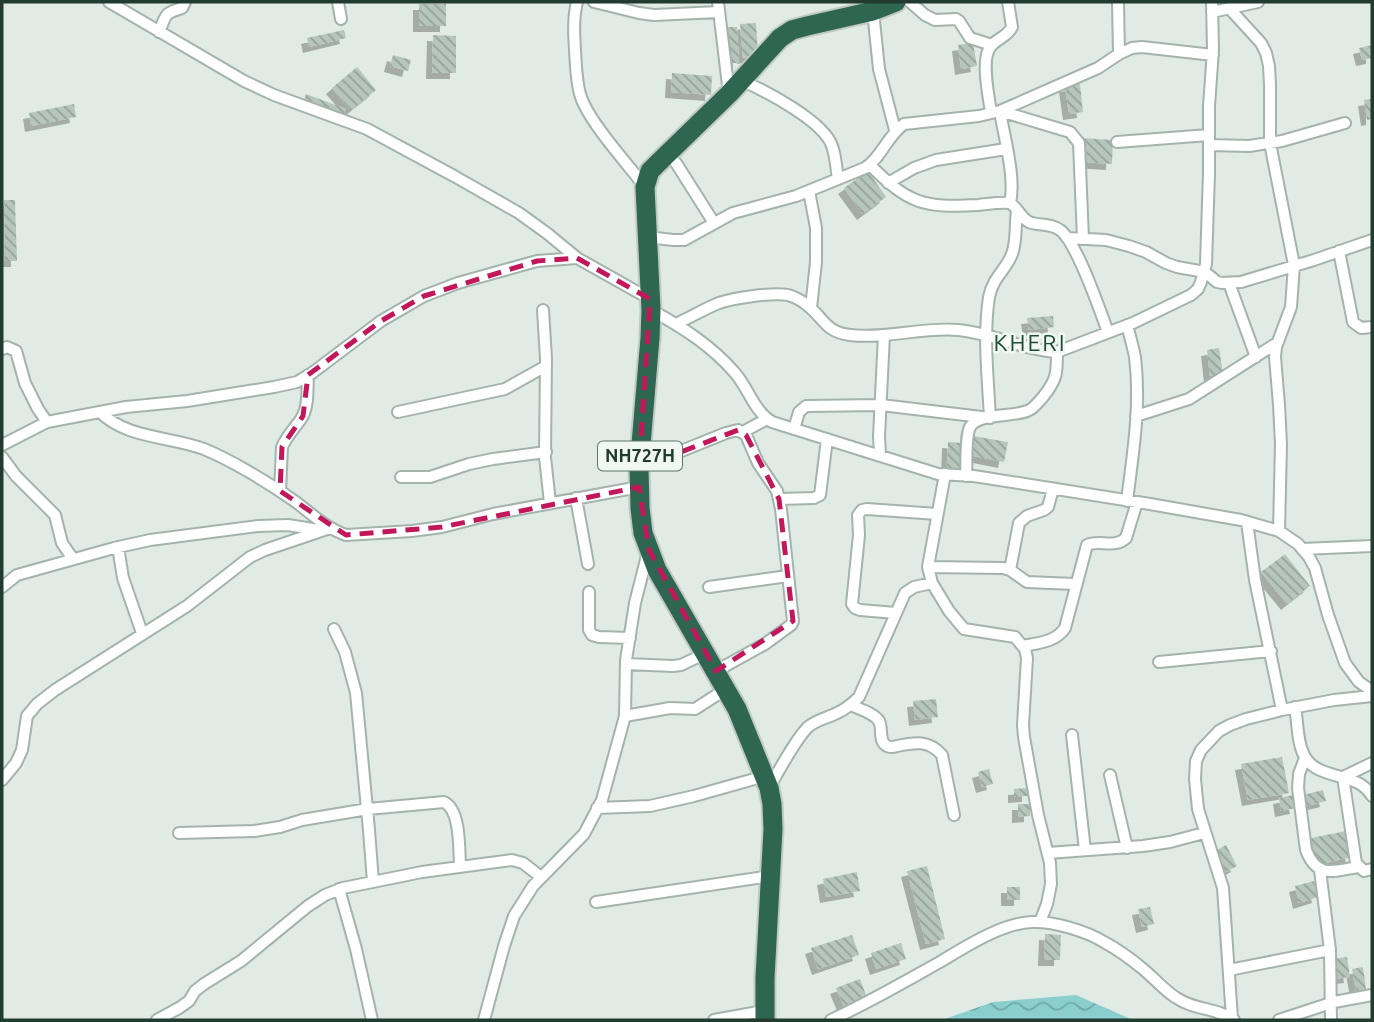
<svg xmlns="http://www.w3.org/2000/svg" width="1374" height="1022" font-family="Ubuntu,sans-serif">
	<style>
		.water { fill: url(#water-waves) }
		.building { fill: url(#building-back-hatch); filter: url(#shadow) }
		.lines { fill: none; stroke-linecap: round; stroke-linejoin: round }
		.street-casing { stroke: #a4b3ab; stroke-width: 14 }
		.highway-casing { stroke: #c1c8c5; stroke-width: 23 }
		.street { stroke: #fff; stroke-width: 10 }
		.highway { stroke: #2e6651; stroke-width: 19 }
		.marked { fill: none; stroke: #c2185b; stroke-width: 5; stroke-dasharray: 14 9; stroke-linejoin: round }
		.labels { text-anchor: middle; stroke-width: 5; stroke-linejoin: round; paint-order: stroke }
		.shield { fill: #f1f8f3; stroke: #60746a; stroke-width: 2 }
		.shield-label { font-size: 18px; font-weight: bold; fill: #223b30 }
		.quarter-label { font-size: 23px; letter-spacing: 2px; fill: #1e4c39; stroke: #f1f8f3 }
	</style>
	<defs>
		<pattern id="water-waves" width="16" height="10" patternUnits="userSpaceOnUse" patternTransform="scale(1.75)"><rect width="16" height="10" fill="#8acfcd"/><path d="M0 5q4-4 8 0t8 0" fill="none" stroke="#70a9a7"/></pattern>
		<pattern id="building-back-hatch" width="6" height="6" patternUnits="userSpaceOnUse" patternTransform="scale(1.75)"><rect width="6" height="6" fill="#b6c6bd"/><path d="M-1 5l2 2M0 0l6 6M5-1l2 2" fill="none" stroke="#94a29a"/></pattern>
		<filter id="shadow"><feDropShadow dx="-6" dy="6" stdDeviation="0" flood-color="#0004"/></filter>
	</defs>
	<rect width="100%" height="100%" fill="#e1ebe5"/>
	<path class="water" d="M1076 995 1133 1020H942L993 1002Z"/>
	<path class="building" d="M419 4H446V26H419Z
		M756 23 758 56 743 58 740 24Z
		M724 27H737L739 63H726Z
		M344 30 346 38 309 47 307 38Z
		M433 35 456 36V73H432Z
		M973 43 977 66 961 69 958 45Z
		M1372 45V58L1362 60 1359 48Z
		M393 55 411 60 408 71 390 66Z
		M357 67 376 90 351 110 332 88Z
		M672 73 712 76 711 95 671 92Z
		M1080 84 1083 112 1069 114 1065 86Z
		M306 94 346 109 342 117 303 103Z
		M1372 99V119L1367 120 1364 100Z
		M74 104 76 117 31 126 29 113Z
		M1082 138 1113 140 1112 164 1080 162Z
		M868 171 886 197 863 214 844 188Z
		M4 200H15L17 261H5Z
		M1053 316 1054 327 1029 330 1027 318Z
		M1219 348 1223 374 1210 376 1207 350Z
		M973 436 1008 442 1004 462 969 455Z
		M948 442 961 443 960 473 947 472Z
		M1285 554 1310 586 1287 604 1261 572Z
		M936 699 938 717 915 720 913 701Z
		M1282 757 1289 793 1248 800 1241 764Z
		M989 769 993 784 982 787 978 772Z
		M1028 788V796L1014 797V789Z
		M1323 790 1326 801 1306 806 1303 795Z
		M1293 795 1296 808 1281 811 1279 798Z
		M1018 804H1030V816L1018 817Z
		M1346 831 1352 857 1317 865 1311 838Z
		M1226 845 1237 866 1224 873 1213 852Z
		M927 866 945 939 926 944 907 871Z
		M857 872 860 891 826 897 823 879Z
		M1314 881 1318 897 1299 903 1295 886Z
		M1007 887H1020V900H1007Z
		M1150 907 1154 924 1142 927 1138 909Z
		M1045 934 1061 935 1060 960H1044Z
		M852 935 859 955 818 969 811 948Z
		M901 943 906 959 876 969 871 953Z
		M1347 957 1350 977 1333 979 1330 959Z
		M1363 967 1366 989 1356 991 1352 969Z
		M860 979 867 998 844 1007 836 988Z"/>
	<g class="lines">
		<defs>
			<path id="street" d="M109 2 244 81 274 95 367 129 454 176 519 213 548 234 577 258
				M338 2 341 19
				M577 2C573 18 574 34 575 50 576 65 576 80 580 94 587 120 627 163 645 187
				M594 2 639 13 654 15 719 12
				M718 2 729 94
				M910 2 925 15 935 20 956 19 959 21 970 38 992 45
				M1118 2 1119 54
				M1229 8 1261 43 1266 53 1269 66 1270 85V143L1294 265 1291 307 1276 347 1275 357 1279 405 1281 444 1279 531
				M873 11 879 69 895 130
				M1212 12 1258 2
				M159 32C167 14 163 14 182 8L185 2
				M743 81C765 91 824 121 832 146 836 156 836 168 838 179
				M991 113C989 97 980 58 991 46 998 38 1008 36 1012 27L1008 2
				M1117 142 1209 135
				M1209 145 1249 146 1282 141 1345 123
				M676 163 714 223
				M870 165C909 204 923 208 978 205 989 204 999 202 1010 203 1018 208 1021 218 1029 222 1039 226 1051 223 1060 230 1077 242 1100 311 1108 332
				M888 183 914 168 936 160 1006 149
				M809 191 816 228V262L811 308
				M1010 203C1016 178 1004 137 1000 111L1070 132 1079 143 1083 239
				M647 237 673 240H684L733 213 796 196 865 168C882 157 887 136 904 124L979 116 1000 111 1098 68 1119 54 1132 48 1142 47 1213 55
				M1067 238 1106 240 1129 246 1146 252 1166 263 1177 267 1205 272 1217 282 1222 283 1241 282 1314 260 1372 240
				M1339 251 1353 322 1361 328 1372 327
				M1229 283 1256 357
				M543 310 546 358 545 457 550 503
				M651 310C682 327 712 346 735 373 749 389 753 410 772 422L938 474 974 476 1150 504 1241 520 1279 531 1298 544 1309 557 1315 568 1328 615 1345 663 1359 682 1372 691
				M677 325 680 322C693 316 706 308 719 303 734 298 773 292 788 295 795 297 802 301 807 305 824 318 825 332 850 335 886 339 922 327 958 330 992 333 1023 350 1057 352L1133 323 1191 295 1198 289 1201 282 1206 264 1209 173V106L1213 50 1212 2
				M2 349 7 347 16 351 25 383 38 409 47 422
				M100 412C127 439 170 436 204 449 231 460 269 483 293 500 310 512 325 528 346 535L412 531 442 527 493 514 639 487
				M398 412 505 389 546 366
				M1136 416 1189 399 1277 343
				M794 429 799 412 806 406 881 405 990 418C988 378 983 336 989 297 993 277 1006 270 1012 254 1017 241 1015 224 1017 210
				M743 432 767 419
				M2 445 47 422 126 407 187 401 274 387 297 382 312 373 381 321 424 296 458 283 537 261 577 258 650 299
				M880 455 879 436 884 335
				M2 457 16 476 55 515 62 543 73 559
				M639 468 726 433 738 430 746 435 758 463 777 491 781 509 793 621 791 625 765 644 716 671
				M945 474 928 567 932 583 949 611 964 629 1015 637 1025 649 1027 658 1023 725 1024 737 1038 815 1050 863 1051 884 1047 904 1040 922
				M966 476C967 464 965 437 970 427 978 413 1013 417 1027 411 1034 409 1038 402 1043 397 1057 379 1057 374 1057 352
				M401 477H430L469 464 493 459 546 452
				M280 491 282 447C286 437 294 429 301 419 309 407 307 390 308 375
				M576 498 588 564
				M779 499 814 498 820 495 827 439
				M1127 501C1133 453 1141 405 1135 357 1133 347 1130 336 1127 325
				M1247 522 1255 580 1282 710
				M118 547 123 578 142 633
				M1302 549 1372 546
				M928 567 1003 568 1010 570 1027 582 1075 584
				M1010 570 1019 523 1027 516 1044 510 1048 507 1053 489
				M2 587 17 575 114 548 150 540 258 526 288 525 319 530
				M709 587 788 576
				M589 592V630L592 635 599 637 630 638
				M896 613 860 610 855 608 852 604 859 535 858 515 862 510 867 509 937 514
				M334 629 345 652 356 693 369 830 373 882
				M1023 646C1038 643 1056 642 1065 628L1087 545C1100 539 1114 549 1126 538L1137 502
				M1159 662 1271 651
				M626 664 673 666 681 665 704 654
				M851 705C859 709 874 713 879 721 883 728 878 742 887 746 891 748 894 747 897 746 915 742 929 740 942 755L954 815
				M1295 707C1298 723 1297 744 1305 757 1316 776 1343 774 1360 784 1365 787 1369 791 1372 796
				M625 716 670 708 695 709 726 689
				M1072 735 1085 850
				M1305 758 1299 774 1298 788 1306 850C1317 879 1334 871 1358 867
				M1372 763 1343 777 1356 863 1364 871 1372 869
				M1110 775 1127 848
				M2 780 16 763 22 750 27 716 37 704 55 690 187 606 250 557 265 550 330 528
				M769 787C780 770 794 741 808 727 816 720 827 718 837 713 846 709 852 704 859 697L905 593 914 587 932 583
				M597 808 650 806 694 796 765 776
				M179 833 254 831 280 827 302 820 368 809 444 802C461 810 459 850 460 867
				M1048 853 1143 846 1170 842 1204 833
				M1320 870 1330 950 1331 1020
				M339 889 356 949 372 1020
				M596 902 771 876
				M1229 970 1330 950
				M1232 1018 1223 888 1198 809 1195 779 1196 761 1201 750 1219 731 1230 725 1246 719 1282 710 1334 700 1372 696
				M157 1020 179 1008 189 1001 195 991 204 984 241 961 308 906 325 895 343 888 422 872 512 860 523 863 541 877
				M484 1020 504 946 514 916 533 886 584 834 602 800 625 716 626 660 635 603 648 552
				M714 1020 764 1011
				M831 1020C868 1003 904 982 940 962 965 947 1002 923 1032 922 1053 921 1086 931 1104 942 1117 949 1131 959 1143 969 1154 978 1163 989 1175 997 1195 1011 1216 1007 1234 1020
				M1279 1020 1334 1002 1372 995"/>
			<path id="highway" d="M765 1020V978L773 829 772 804 769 788 737 709 657 570 643 533 640 508 639 468 650 338 651 310 645 187 650 171 657 164 729 94 780 38 792 30 807 26 873 11 896 2"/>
		</defs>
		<use href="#street" class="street-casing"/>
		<use href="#highway" class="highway-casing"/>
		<use href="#street" class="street"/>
		<use href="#highway" class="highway"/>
	</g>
	<path class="marked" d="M577 258 650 299 639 468 738 430 746 435 779 499 793 621 716 671 649 550 639 487 442 527 346 535 280 491 282 447 303 416 308 375 381 321 424 296 537 261Z"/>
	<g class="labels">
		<rect class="shield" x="598" y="441.5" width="84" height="29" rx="5"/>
		<g class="shield-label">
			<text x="640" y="462">NH727H</text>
		</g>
		<g class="quarter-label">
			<text x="1030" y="351">KHERI</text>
		</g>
	</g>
	<rect width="1374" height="1022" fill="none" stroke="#223b30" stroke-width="7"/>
</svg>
